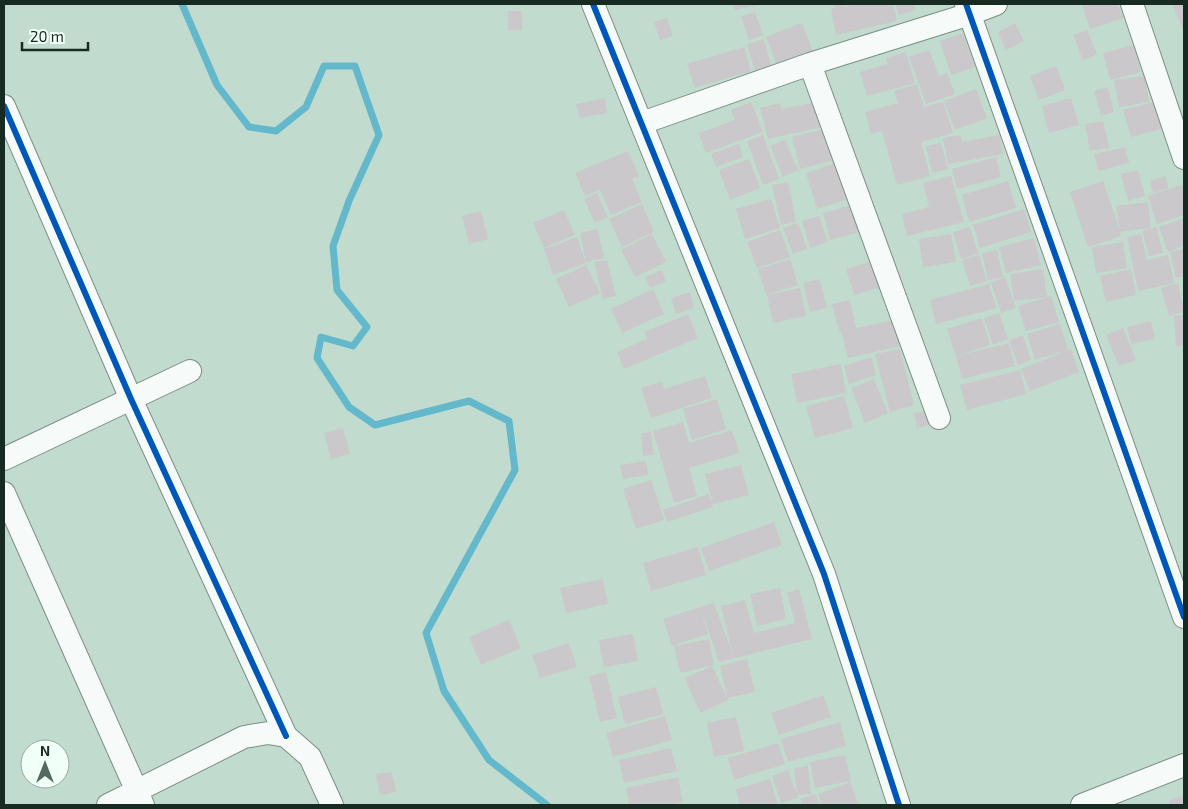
<svg xmlns="http://www.w3.org/2000/svg" width="1188" height="809" font-family="'Exo 2',sans-serif">
	<style>
		.lines { fill: none; stroke-linecap: round; stroke-linejoin: round }
		.stream { stroke: #64b8cb; stroke-width: 7 }
		.building { fill: #cac8ca }
		.minor-casing { stroke: #7a8f85; stroke-width: 24 }
		.minor { stroke: #f6faf8; stroke-width: 22 }
		.cycleway-casing { stroke: #f0fff7; stroke-width: 9 }
		.cycleway { stroke: #0057b8; stroke-width: 6 }
	</style>
	<rect width="100%" height="100%" fill="#c1dcce"/>
	<g class="lines">
		<path class="stream" d="M182 4 217 85 249 127 276 131 306 107 324 66H355L379 135 349 201 333 246 337 290 367 327 353 346 321 337 317 358 349 407 375 425 469 401 509 421 515 470 426 633 444 691 489 760 547 805"/>
	</g>
	<path class="building" d="M733 4H760V5L735 10Z
		M833 4H848L842 7 855 4H893L897 21 836 35 831 9 835 8Z
		M895 4H914L916 10 899 15Z
		M1082 4H1118L1123 18 1090 29Z
		M1172 4H1184V28L1183 29Z
		M508 11H522V30H508Z
		M755 12 763 35 749 40 741 17Z
		M667 18 673 36 660 40 654 22Z
		M802 23 813 52 777 65 766 37Z
		M1015 23 1024 41 1006 50 998 32Z
		M1087 30 1097 54 1083 60 1073 35Z
		M963 33 975 67 951 75 940 41Z
		M764 39 772 70 756 74 747 44Z
		M1134 45 1141 72 1110 80 1103 53Z
		M744 47 751 71 695 88 687 64Z
		M929 50 939 76 947 73 955 94 926 104 909 57Z
		M906 52 915 83 867 96 860 72 888 64 886 58Z
		M1056 66 1065 90 1039 100 1030 76Z
		M1145 76 1149 102 1119 107 1114 80Z
		M917 84 924 107 943 102 953 133 921 142 930 176 897 185 882 131 871 134 865 112 898 103 894 91Z
		M1108 87 1114 112 1101 116 1094 91Z
		M976 89 987 118 955 130 944 101Z
		M605 98 607 113 579 118 576 104Z
		M1071 98 1079 125 1049 133 1042 106Z
		M751 102 763 132 706 153 699 133 735 120 731 110Z
		M816 102 822 127 768 139 760 108 780 103 781 109Z
		M1154 102 1162 129 1131 137 1123 110Z
		M1103 121 1109 148 1090 151 1085 124Z
		M827 128 835 160 800 169 792 137Z
		M763 135 779 179 763 185 747 141Z
		M961 135 962 142 1000 135 1003 154 948 164 943 138Z
		M785 140 798 170 783 177 770 146Z
		M941 143 948 169 932 173 926 146Z
		M739 144 743 157 716 167 711 154Z
		M1125 147 1129 163 1098 171 1094 154Z
		M628 151 639 176 632 179 642 202 611 215 600 190 585 196 575 173Z
		M996 157 1001 177 957 189 952 169Z
		M749 159 760 188 730 200 719 170Z
		M836 163 848 199 817 209 806 173Z
		M1138 170 1145 196 1128 201 1121 174Z
		M951 176 964 222 907 236 902 214 929 207 923 183Z
		M1165 176 1169 188 1153 193 1150 181Z
		M1008 181 1016 208 969 222 962 195Z
		M1103 181 1120 231 1116 206 1148 202 1151 228 1120 232 1121 236 1088 247 1070 192Z
		M788 182 796 222 781 225 772 185Z
		M1182 185 1184 193V215L1157 224 1148 196Z
		M597 193 608 217 595 223 584 199Z
		M771 199 780 228 745 239 736 209Z
		M642 204 654 232 622 247 609 219Z
		M856 204 864 231 830 240 823 213Z
		M1024 209 1031 232 980 248 973 225Z
		M564 210 575 235 544 248 533 223Z
		M481 211 488 239 469 244 462 216Z
		M819 216 828 242 810 248 802 221Z
		M1184 218V246L1168 252 1159 227Z
		M798 223 807 249 793 254 783 228Z
		M970 227 978 254 961 259 953 232Z
		M1156 227 1163 253 1149 256 1142 231Z
		M598 229 604 258 586 262 580 233Z
		M780 230 790 257 757 268 747 242Z
		M652 234 666 262 635 277 621 250Z
		M951 234 956 262 923 267 919 239Z
		M1141 234 1147 260 1168 255 1174 283 1138 291 1127 237Z
		M577 237 586 263 553 275 544 249Z
		M1034 238 1041 265 1006 273 999 247Z
		M1123 242 1127 268 1096 273 1092 247Z
		M1184 249V276L1176 278 1170 252Z
		M997 250 1003 277 988 280 982 253Z
		M979 255 987 281 970 286 962 260Z
		M790 259 798 285 766 295 758 269Z
		M607 260 616 296 603 299 594 262Z
		M877 260 885 286 854 295 846 269Z
		M586 265 600 293 569 307 556 279Z
		M1043 269 1047 297 1014 301 1010 274Z
		M1131 269 1136 295 1106 302 1100 276Z
		M662 270 666 281 650 288 645 277Z
		M1005 277 1016 308 1001 313 991 283Z
		M820 279 827 308 810 312 803 283Z
		M1178 283 1184 311 1169 316 1161 288Z
		M989 284 996 308 936 324 930 300Z
		M800 288 806 316 773 323 767 295Z
		M653 289 664 314 622 333 611 309Z
		M690 292 694 308 676 314 671 298Z
		M1051 296 1059 322 1026 331 1018 306Z
		M850 300 856 328 894 320 900 346 848 358 841 331H839L832 304Z
		M999 313 1008 339 993 345 984 318Z
		M688 314 698 338 624 369 617 352 647 339 645 332Z
		M1184 315V346H1176L1174 316Z
		M982 318 990 345 956 356 947 329Z
		M1151 321 1155 339 1131 344 1127 327Z
		M1060 324 1068 350 1035 360 1027 334Z
		M1123 328 1136 360 1119 366 1106 335Z
		M1023 335 1031 360 1018 365 1009 340Z
		M1009 343 1015 366 962 379 956 356Z
		M900 349 914 405 890 412 875 354Z
		M1071 349 1079 372 1030 391 1021 369Z
		M871 357 876 375 849 384 844 366Z
		M841 364 846 393 797 403 791 374Z
		M1020 370 1026 394 967 410 960 385Z
		M705 376 712 398 651 418 641 388 662 381 664 389Z
		M874 379 888 413 865 423 851 388Z
		M844 396 853 428 815 438 806 406Z
		M717 399 726 429 692 440 683 409Z
		M927 411 930 425 917 428 914 413Z
		M683 422 689 443 732 430 739 453 689 468 697 496 674 503 653 431Z
		M343 428 350 454 331 459 324 433Z
		M651 432 654 455 643 456 641 433Z
		M646 461 648 475 623 479 620 465Z
		M741 465 749 495 713 504 705 474Z
		M651 480 664 520 636 529 623 489Z
		M709 494 713 507 667 522 663 510Z
		M774 522 782 545 709 571 701 548Z
		M698 547 706 575 651 591 643 563Z
		M603 579 608 604 566 613 560 588Z
		M780 588 786 619 757 626 750 594Z
		M799 589 812 639 719 662 700 607 714 603 733 655 721 606 745 600 754 633 795 623 787 593Z
		M700 607 708 634 672 646 663 619Z
		M509 620 521 648 481 665 469 637Z
		M633 634 638 661 604 667 599 640Z
		M709 639 714 665 680 673 674 646Z
		M569 643 577 667 540 678 532 655Z
		M747 659 755 692 727 698 720 666Z
		M712 666 728 700 700 713 685 678Z
		M606 672 617 718 600 722 589 676Z
		M656 687 663 714 625 724 618 697Z
		M823 695 831 717 779 735 771 713Z
		M665 716 672 740 613 757 606 733Z
		M736 717 744 751 714 757 707 723Z
		M840 722 846 746 788 762 781 739Z
		M778 743 785 764 734 780 728 758Z
		M671 748 677 771 624 783 619 760Z
		M845 755 851 781 815 788 810 762Z
		M808 766 811 794 797 795 794 768Z
		M788 770 798 798 781 803 772 776Z
		M392 772 396 792 380 795 376 774Z
		M678 777 683 802 669 805H629L626 788Z
		M770 779 778 805H740L736 789Z
		M850 782 859 805H822L818 794Z
		M815 794 820 805H802L800 799Z
		M1184 795V805H1170L1169 801Z"/>
	<g class="lines">
		<defs>
			<path id="minor" d="M593 4 824 574 899 805
				M966 4 1184 617
				M1132 4 1184 158
				M810 64 939 418
				M4 106 131 399 286 736
				M642 123 810 64 970 14 996 4
				M4 459 190 371
				M4 493 143 805
				M108 805 244 737 268 733 286 736 310 757 332 805
				M1082 805 1184 765"/>
		</defs>
		<use href="#minor" class="minor-casing"/>
		<use href="#minor" class="minor"/>
		<defs>
			<path id="cycleway" d="M593 4 824 574 899 805
				M966 4 1184 617
				M4 106 131 399 286 736"/>
		</defs>
		<use href="#cycleway" class="cycleway-casing"/>
		<use href="#cycleway" class="cycleway"/>
	</g>
	<rect width="1188" height="809" fill="none" stroke="#182b22" stroke-width="10"/>
	<g transform="translate(45 764)"><circle r="24" fill="#f0fff7" stroke="#9aaaa2"/>
	<path d="M0-4L9 19L0 12L-9 19Z" fill="#53695e"/>
	<text y="-8" font-size="14" font-weight="bold" text-anchor="middle" fill="#182b22">N</text>
	</g>
	<path d="M22 42v8h66v-8" fill="none" stroke="#182b22" stroke-width="2.5"/>
	<text x="30" y="42" font-size="15" fill="#182b22" stroke="#f0fff7" stroke-width="4" paint-order="stroke">20 m</text>
</svg>
